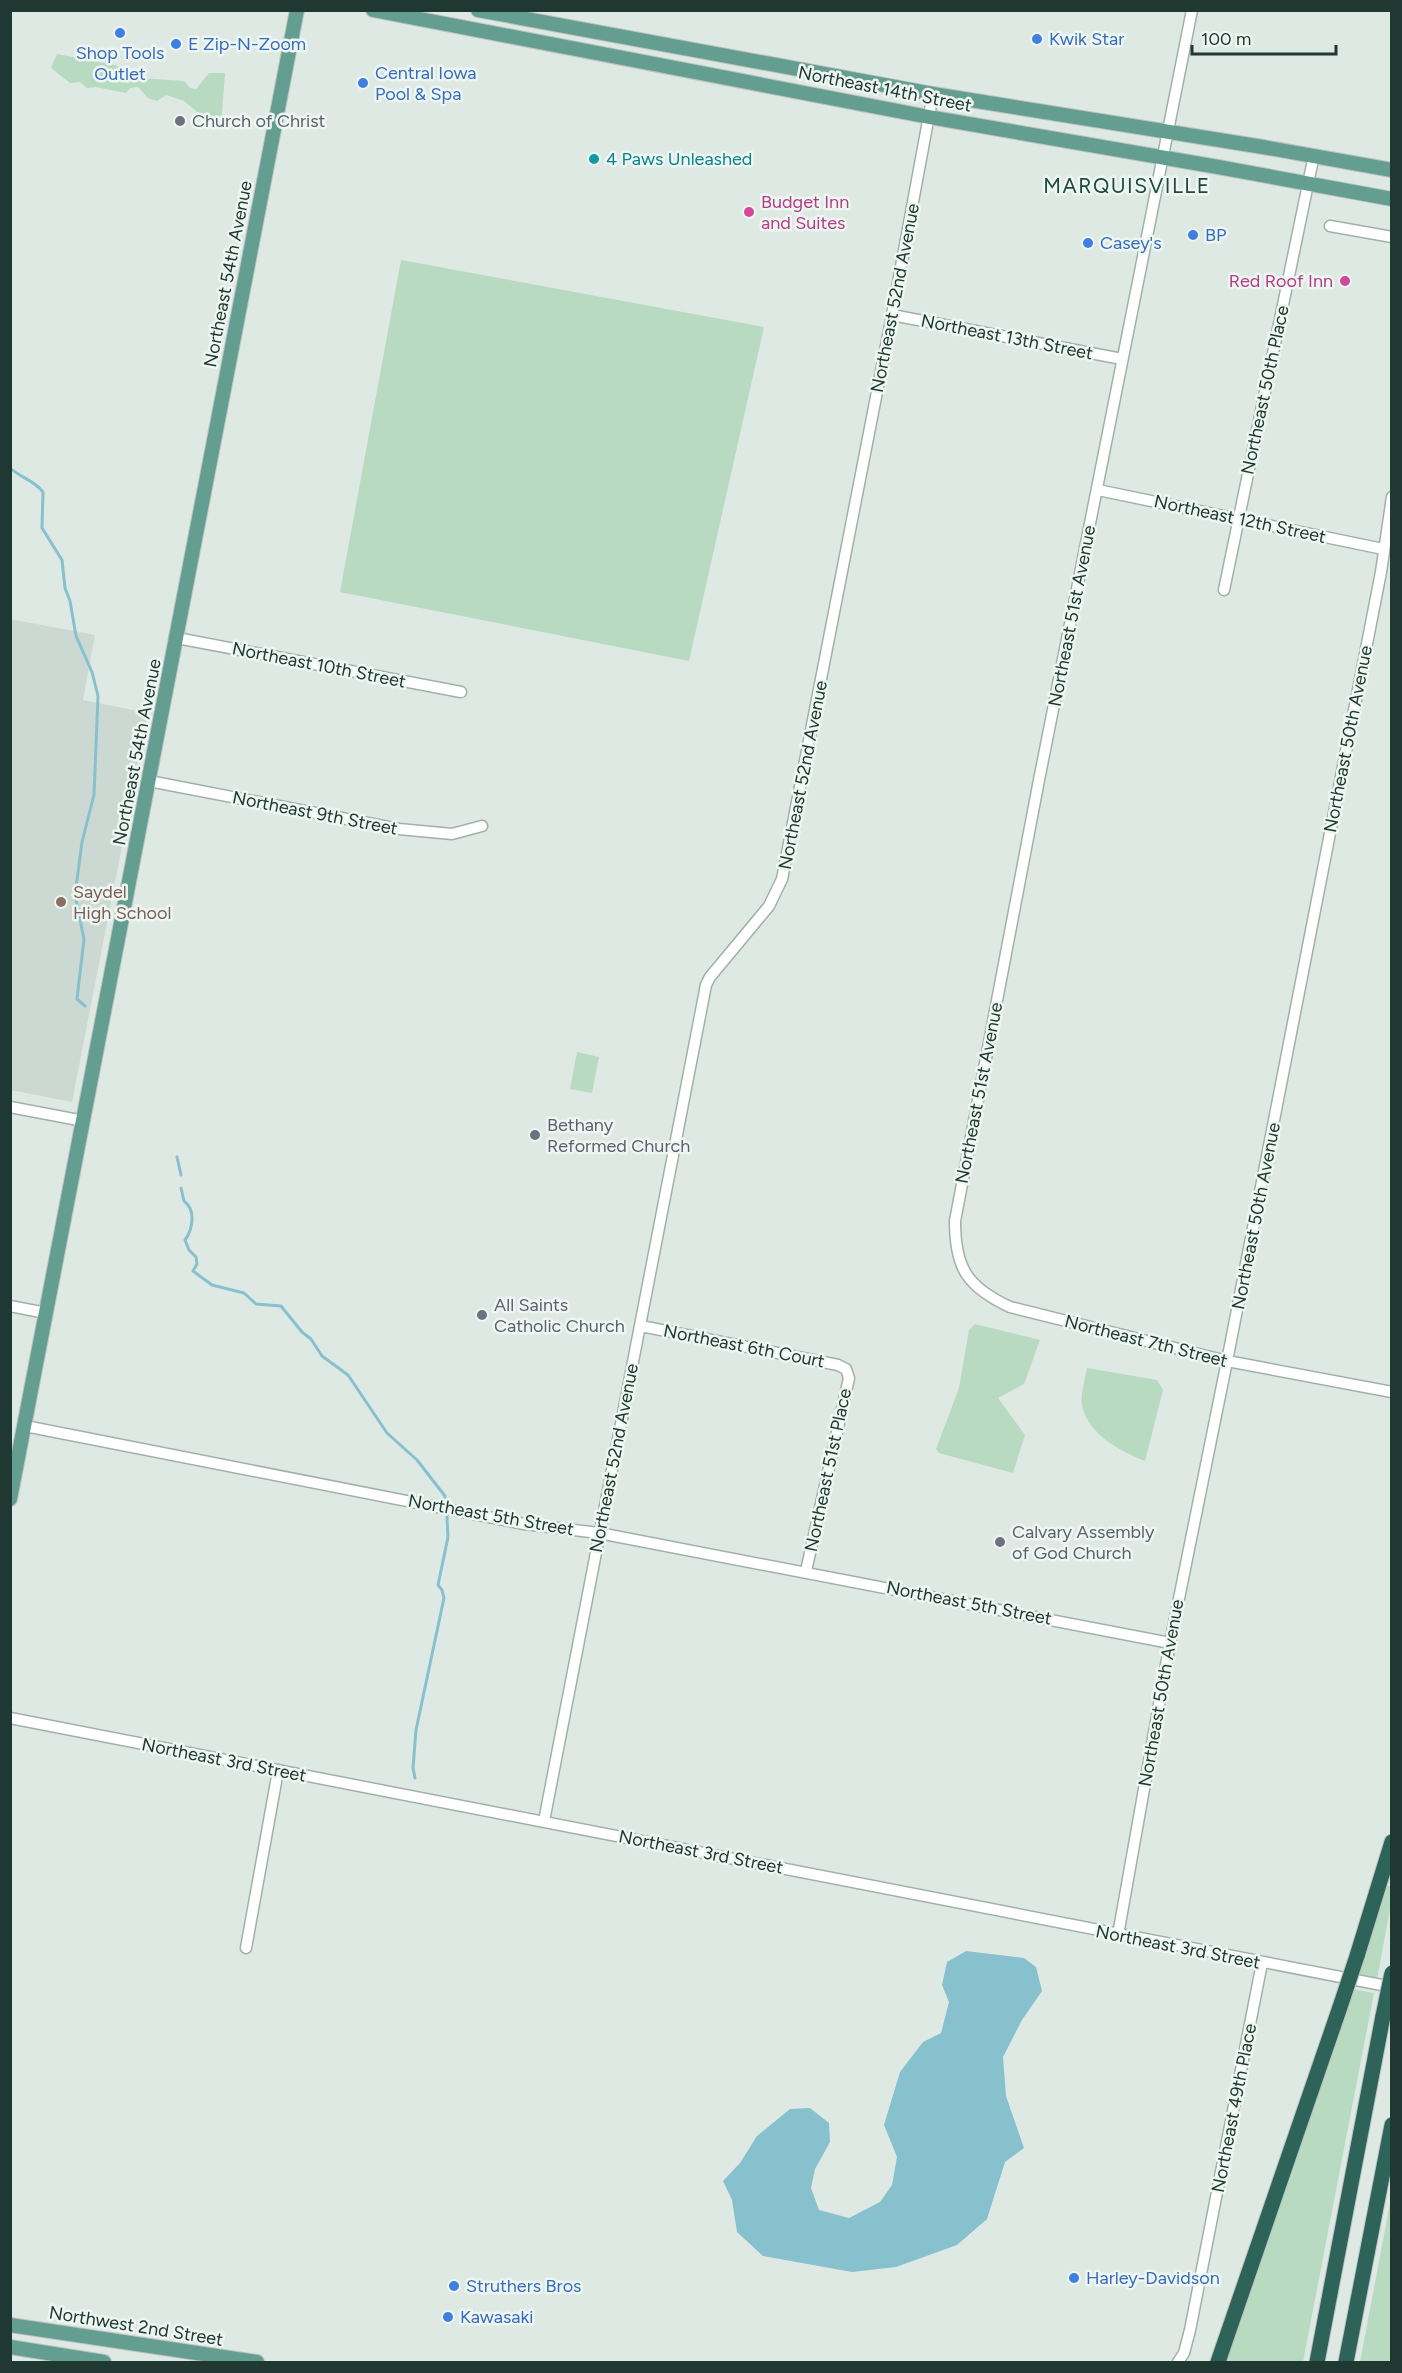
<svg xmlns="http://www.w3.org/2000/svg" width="1402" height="2373" font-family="Figtree,sans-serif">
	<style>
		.built { fill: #ccd9d3 }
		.green { fill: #b7dac1 }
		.water { fill: #87c1cd }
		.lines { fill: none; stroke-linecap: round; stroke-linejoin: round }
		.stream { stroke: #87c1cd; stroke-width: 3 }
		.minor-casing { stroke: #a1b0ab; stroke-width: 13 }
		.major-casing { stroke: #bcc3c2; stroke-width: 16 }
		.highway-casing { stroke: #bcc3c2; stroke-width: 17 }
		.minor { stroke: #fff; stroke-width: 10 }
		.major { stroke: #649e90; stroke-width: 14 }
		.highway { stroke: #2d6359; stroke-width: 15 }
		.highway-bridge-casing { stroke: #bcc3c2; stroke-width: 17; stroke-linecap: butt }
		.highway-bridge { stroke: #2d6359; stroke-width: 15 }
		.shop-dot { fill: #3f7fe0; stroke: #eef6f2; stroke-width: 2 }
		.worship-dot { fill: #6b7280; stroke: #eef6f2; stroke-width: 2 }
		.culture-dot { fill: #0f9aa8; stroke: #eef6f2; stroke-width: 2 }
		.hotel-dot { fill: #d1479c; stroke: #eef6f2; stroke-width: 2 }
		.education-dot { fill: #8d6e63; stroke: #eef6f2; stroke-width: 2 }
		.labels { text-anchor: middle; stroke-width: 5; stroke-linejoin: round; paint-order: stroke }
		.shop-label { font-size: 18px; fill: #366cbe; stroke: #eef6f2; text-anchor: start }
		.street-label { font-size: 18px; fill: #203832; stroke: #eef6f2 }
		.worship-label { font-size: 18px; fill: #5b616d; stroke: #eef6f2; text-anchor: start }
		.culture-label { font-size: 18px; fill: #0d838f; stroke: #eef6f2; text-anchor: start }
		.hotel-label { font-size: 18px; fill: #b23c85; stroke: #eef6f2; text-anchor: start }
		.education-label { font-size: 18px; fill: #785e54; stroke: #eef6f2; text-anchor: start }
		.quarter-label { font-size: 21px; letter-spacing: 1.5px; fill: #1d493f; stroke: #eef6f2 }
	</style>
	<rect width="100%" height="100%" fill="#dee9e4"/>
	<path class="built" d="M10 619 95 635 83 700 148 713 72 1102 11 1090Z"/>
	<path class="green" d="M57 54 115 65 129 71 139 78 184 81 190 88 196 89 209 73H225L221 126 208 120 209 112 201 115 184 101 166 95 157 101 148 98 138 87 130 88 126 93 96 87 87 88 80 82 70 83 51 68Z
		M401 260 764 327 689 661 340 592Z
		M577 1052 599 1057 592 1093 570 1089Z
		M975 1324 1040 1340 1024 1384 998 1398 1025 1435 1013 1473 939 1453 936 1449 959 1388 969 1330Z
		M1087 1368 1157 1380 1163 1390 1145 1461C1120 1451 1089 1435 1082 1406 1080 1396 1085 1379 1087 1368Z
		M1386 1886H1391V1904L1377 1979 1357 1975Z
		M1352 1989 1374 1993 1303 2362H1225Z
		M1391 2198V2362H1360Z"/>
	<path class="water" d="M966 1951 1024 1958 1036 1967 1042 1991 1022 2020 1003 2057 1006 2096 1024 2148 1005 2162 987 2219 957 2245 896 2267 852 2272 763 2256 737 2232 732 2200 723 2181 740 2163 757 2136 790 2109 810 2108 829 2123 830 2142 815 2169 811 2188 819 2210 849 2218 880 2202 892 2185 897 2157 884 2125 900 2072 923 2042 941 2033 949 2002 942 1985 947 1962Z"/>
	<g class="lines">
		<path class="stream" d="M10 468C21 478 34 480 43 492L42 528 62 560 65 588 70 601 76 636 92 672 98 696 94 795 82 842 75 895 84 939 77 999 85 1006
			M177 1157 181 1175
			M181 1188 184 1201C196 1210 193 1229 185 1240L189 1250 196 1257 197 1264 193 1271 212 1285 244 1293 256 1304 281 1306 302 1332 311 1339 322 1356 348 1375 387 1433 417 1460 445 1496 444 1502
			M415 1778 413 1768 416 1730 444 1598 442 1590 438 1585 448 1537 447 1517"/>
		<defs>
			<path id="minor" d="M1192 10 1039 780 955 1221C955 1268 967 1287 1010 1307L1227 1361 1392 1392
				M1330 226 1392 237
				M892 315 1122 359
				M1098 490 1383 549
				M1224 590 1314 155
				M177 638 461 692
				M149 781 399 829 452 834 482 826
				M10 1107 84 1121
				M10 1306 46 1313
				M641 1326 838 1365 846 1369 849 1378 806 1571
				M25 1426 524 1524 599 1533 1170 1643
				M10 1718 1392 1987
				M544 1821 706 985 710 977 769 906 782 879 892 315 933 94
				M1118 1935 1170 1643 1227 1361 1381 572 1392 497
				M246 1948 278 1771
				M1178 2362 1184 2353 1190 2330 1262 1963"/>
			<path id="major" d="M373 10 929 117 1218 167 1392 199
				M478 10 933 94 1263 147 1392 170
				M10 1499 297 10
				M10 2325 257 2362
				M10 2347 104 2362"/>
			<path id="highway" d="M1357 1956 1392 1842
				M1218 2362 1340 2007
				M1317 2362 1383 2016
				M1346 2362 1392 2125"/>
		</defs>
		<use href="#minor" class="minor-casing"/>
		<use href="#major" class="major-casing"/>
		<use href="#highway" class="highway-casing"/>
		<use href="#minor" class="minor"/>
		<use href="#major" class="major"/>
		<use href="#highway" class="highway"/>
		<defs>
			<path id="highway-bridge" d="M1340 2007 1357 1956
				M1383 2016 1392 1973"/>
		</defs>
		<use href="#highway-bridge" class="highway-bridge-casing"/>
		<use href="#highway-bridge" class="highway-bridge"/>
	</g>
	<g class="shop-dot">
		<circle cx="120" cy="33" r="6"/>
		<circle cx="1037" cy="39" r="6"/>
		<circle cx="176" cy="44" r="6"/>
		<circle cx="363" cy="83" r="6"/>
		<circle cx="1193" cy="235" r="6"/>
		<circle cx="1088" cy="243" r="6"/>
		<circle cx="1074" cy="2278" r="6"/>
		<circle cx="454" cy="2286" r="6"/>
		<circle cx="448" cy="2317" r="6"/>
	</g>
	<g class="worship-dot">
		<circle cx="180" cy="121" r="6"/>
		<circle cx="535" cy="1135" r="6"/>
		<circle cx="482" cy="1315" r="6"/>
		<circle cx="1000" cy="1542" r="6"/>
	</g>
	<circle class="culture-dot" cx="594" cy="159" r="6"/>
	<g class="hotel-dot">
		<circle cx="749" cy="212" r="6"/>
		<circle cx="1345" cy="281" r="6"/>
	</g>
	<circle class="education-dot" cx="61" cy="902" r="6"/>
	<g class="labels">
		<g class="shop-label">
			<text x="1049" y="45">Kwik Star</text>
			<text x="188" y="50">E Zip-N-Zoom</text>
			<text x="120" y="59" text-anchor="middle">Shop Tools<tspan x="120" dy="21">Outlet</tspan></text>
			<text x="375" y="79">Central Iowa<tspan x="375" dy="21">Pool &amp; Spa</tspan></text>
			<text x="1205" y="241">BP</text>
			<text x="1100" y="249">Casey's</text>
			<text x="1086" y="2284">Harley-Davidson</text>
			<text x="466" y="2292">Struthers Bros</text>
			<text x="460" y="2323">Kawasaki</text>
		</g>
		<g class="street-label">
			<text transform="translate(885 89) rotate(11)" y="6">Northeast 14th Street</text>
			<text transform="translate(228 274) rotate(-79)" y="6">Northeast 54th Avenue</text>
			<text transform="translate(895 298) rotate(-79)" y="6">Northeast 52nd Avenue</text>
			<text transform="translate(1007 337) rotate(11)" y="6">Northeast 13th Street</text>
			<text transform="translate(1265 390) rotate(-78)" y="6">Northeast 50th Place</text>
			<text transform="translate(1240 519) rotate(12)" y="6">Northeast 12th Street</text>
			<text transform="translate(1072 616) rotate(-79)" y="6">Northeast 51st Avenue</text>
			<text transform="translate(319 665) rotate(11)" y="6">Northeast 10th Street</text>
			<text transform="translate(1348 739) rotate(-79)" y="6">Northeast 50th Avenue</text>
			<text transform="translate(137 752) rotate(-79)" y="6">Northeast 54th Avenue</text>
			<text transform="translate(803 775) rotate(-79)" y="6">Northeast 52nd Avenue</text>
			<text transform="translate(315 813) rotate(11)" y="6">Northeast 9th Street</text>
			<text transform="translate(979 1093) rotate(-79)" y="6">Northeast 51st Avenue</text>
			<text transform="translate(1256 1216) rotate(-79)" y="6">Northeast 50th Avenue</text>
			<text transform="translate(1146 1341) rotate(14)" y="6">Northeast 7th Street</text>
			<text transform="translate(744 1346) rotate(11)" y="6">Northeast 6th Court</text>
			<text transform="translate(614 1458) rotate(-79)" y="6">Northeast 52nd Avenue</text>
			<text transform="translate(828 1470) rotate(-78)" y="6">Northeast 51st Place</text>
			<text transform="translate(491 1515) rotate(10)" y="6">Northeast 5th Street</text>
			<text transform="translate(969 1603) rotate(11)" y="6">Northeast 5th Street</text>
			<text transform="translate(1161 1693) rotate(-80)" y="6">Northeast 50th Avenue</text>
			<text transform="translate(224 1760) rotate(11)" y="6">Northeast 3rd Street</text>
			<text transform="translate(701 1852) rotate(11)" y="6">Northeast 3rd Street</text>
			<text transform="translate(1178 1947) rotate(11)" y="6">Northeast 3rd Street</text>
			<text transform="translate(1234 2108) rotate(-79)" y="6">Northeast 49th Place</text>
			<text transform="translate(136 2326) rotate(9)" y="6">Northwest 2nd Street</text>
		</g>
		<g class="worship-label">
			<text x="192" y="127">Church of Christ</text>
			<text x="547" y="1131">Bethany<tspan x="547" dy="21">Reformed Church</tspan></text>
			<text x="494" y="1311">All Saints<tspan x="494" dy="21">Catholic Church</tspan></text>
			<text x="1012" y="1538">Calvary Assembly<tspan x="1012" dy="21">of God Church</tspan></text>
		</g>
		<g class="culture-label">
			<text x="606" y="165">4 Paws Unleashed</text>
		</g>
		<g class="hotel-label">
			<text x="761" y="208">Budget Inn<tspan x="761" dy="21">and Suites</tspan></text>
			<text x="1333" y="287" text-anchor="end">Red Roof Inn</text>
		</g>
		<g class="education-label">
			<text x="73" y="898">Saydel<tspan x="73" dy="21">High School</tspan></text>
		</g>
		<g class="quarter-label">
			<text x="1127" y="193">MARQUISVILLE</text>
		</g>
	</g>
	<rect width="1402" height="2373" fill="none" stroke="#203832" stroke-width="24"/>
	<path d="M1192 45v9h144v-9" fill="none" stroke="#203832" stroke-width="3"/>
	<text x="1201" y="45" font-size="18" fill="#203832" stroke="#eef6f2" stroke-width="4.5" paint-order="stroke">100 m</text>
</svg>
